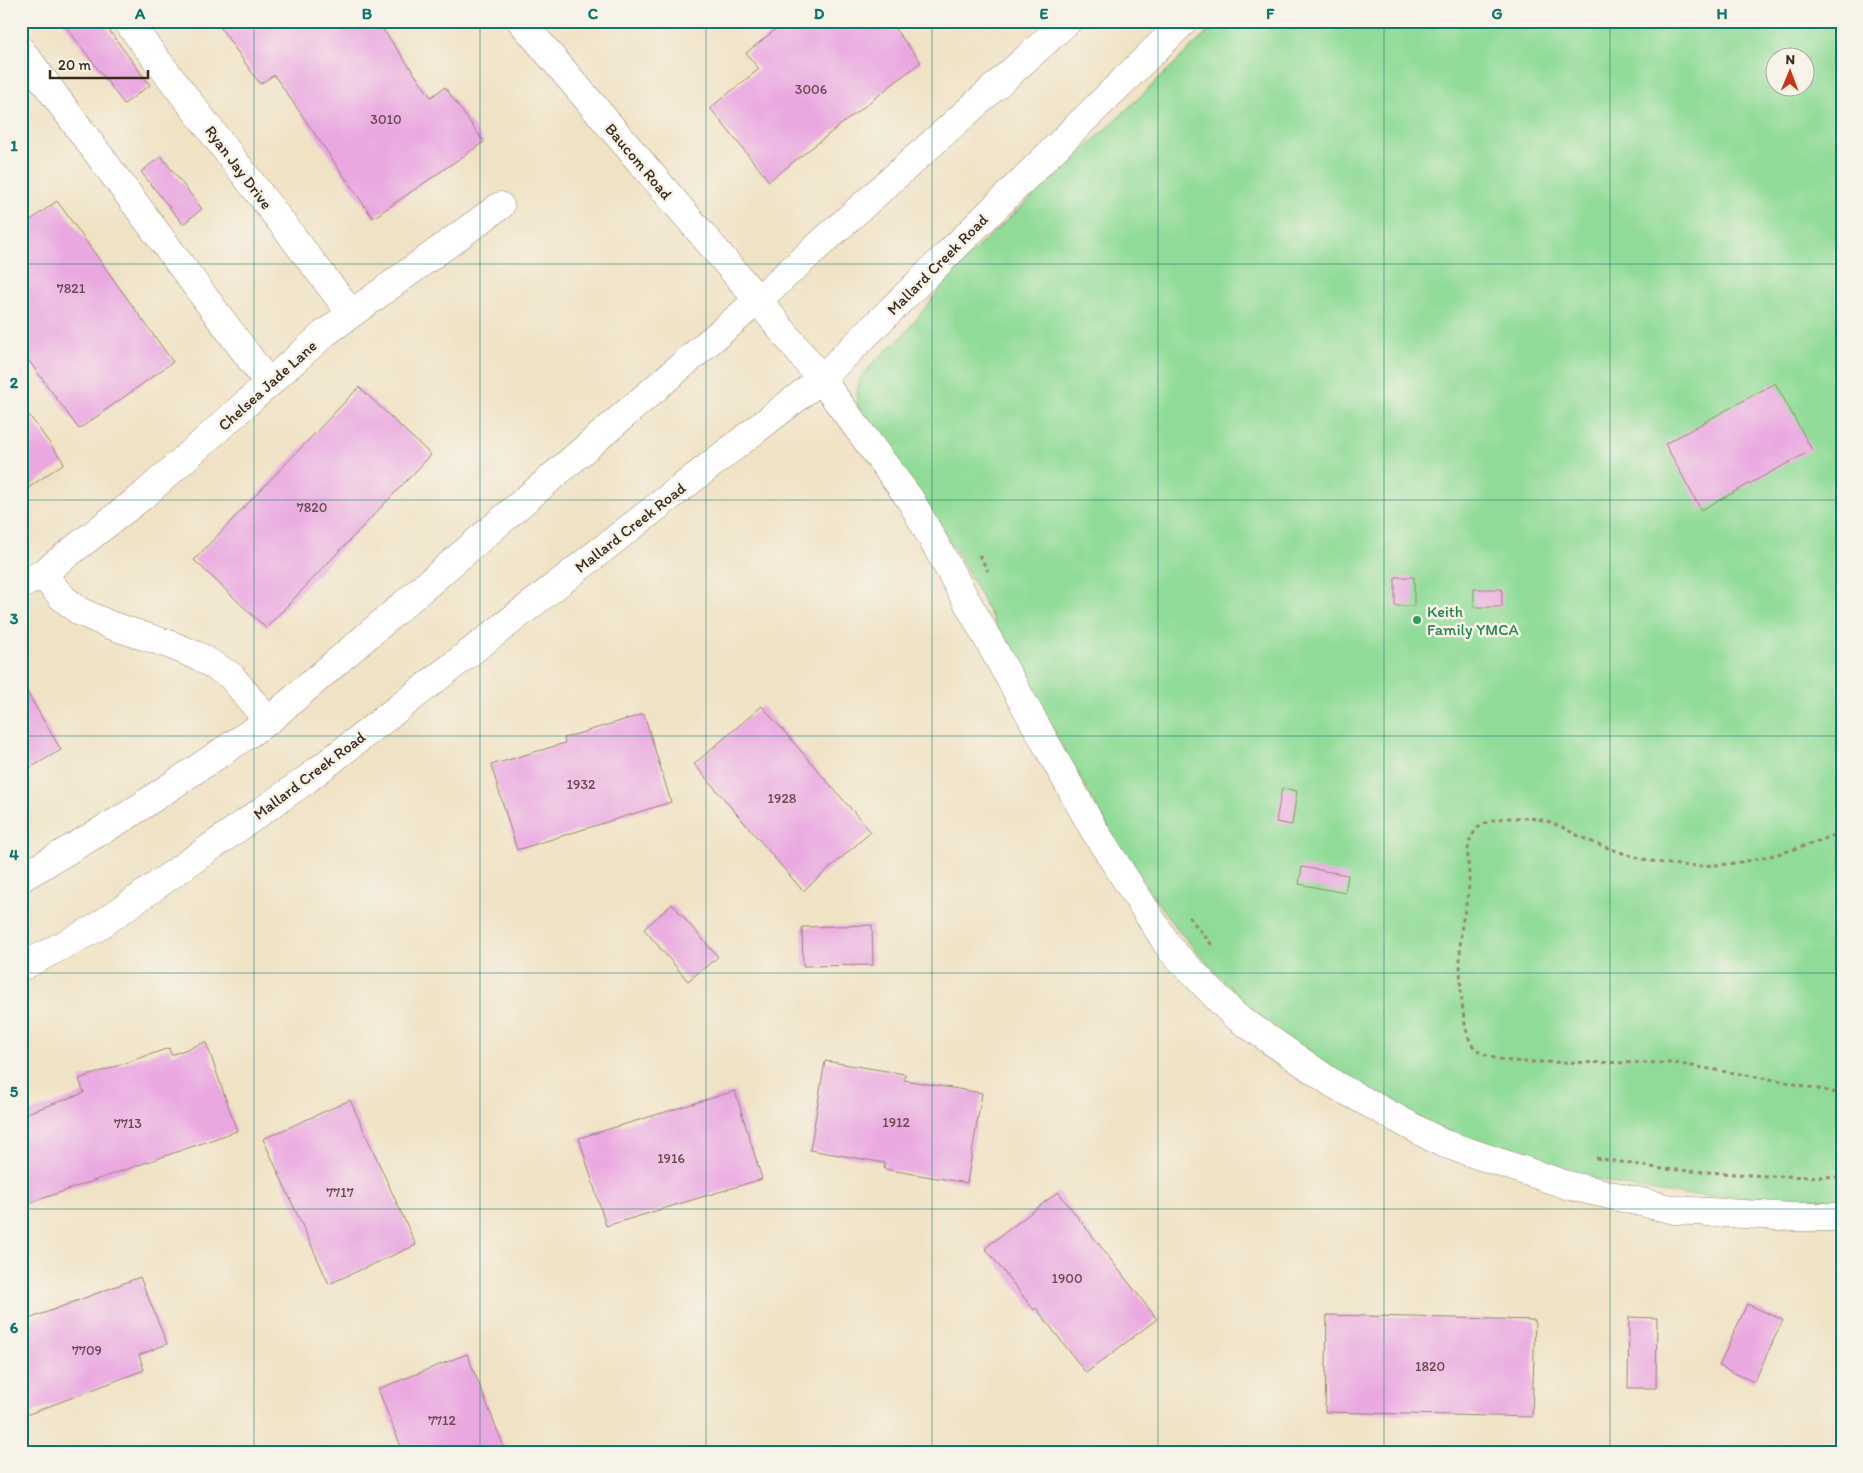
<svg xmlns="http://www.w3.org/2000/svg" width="1863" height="1473" font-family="Itim,sans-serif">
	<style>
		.green { fill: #90db97; stroke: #66825a; fill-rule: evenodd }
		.building { fill: #eaa8e1 }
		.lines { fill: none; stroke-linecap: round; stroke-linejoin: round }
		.street-casing { stroke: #968672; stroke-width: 29 }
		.secondary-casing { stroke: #968672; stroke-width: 29 }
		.path { stroke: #968672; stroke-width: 3; stroke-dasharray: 4 4; stroke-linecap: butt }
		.street { stroke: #fff; stroke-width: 28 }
		.secondary { stroke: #fff; stroke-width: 28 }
		.grid { fill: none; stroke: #0f766e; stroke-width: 1; stroke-opacity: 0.55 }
		.leisure-dot { fill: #2e9e5b; stroke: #f7f3e8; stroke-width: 2 }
		.labels { text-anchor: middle; stroke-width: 5; stroke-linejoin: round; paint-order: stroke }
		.number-label { font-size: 14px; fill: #674a4f }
		.street-label { font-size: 16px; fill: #3b2a1e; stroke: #f7f3e8 }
		.leisure-label { font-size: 16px; fill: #27864d; stroke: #f7f3e8; text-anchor: start }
		.neatline { fill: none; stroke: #0f766e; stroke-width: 2 }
		.grid-label { font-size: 16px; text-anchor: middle; font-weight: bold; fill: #0f766e }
	</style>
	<rect width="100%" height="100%" fill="#f7f3e8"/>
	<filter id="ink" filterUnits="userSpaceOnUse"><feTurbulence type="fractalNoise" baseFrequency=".02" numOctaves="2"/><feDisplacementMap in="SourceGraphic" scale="10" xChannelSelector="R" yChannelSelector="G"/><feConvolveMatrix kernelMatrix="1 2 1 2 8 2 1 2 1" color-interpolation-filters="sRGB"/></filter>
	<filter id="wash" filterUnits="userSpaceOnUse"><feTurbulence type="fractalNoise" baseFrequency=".0096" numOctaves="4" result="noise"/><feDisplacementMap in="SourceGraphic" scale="20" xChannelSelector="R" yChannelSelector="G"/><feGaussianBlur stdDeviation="1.12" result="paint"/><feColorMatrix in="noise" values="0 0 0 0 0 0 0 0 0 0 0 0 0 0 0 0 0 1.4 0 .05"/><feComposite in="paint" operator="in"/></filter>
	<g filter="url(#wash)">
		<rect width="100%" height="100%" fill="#f0e2c5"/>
		<path class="green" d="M1219 21H1842V1200L1684 1195 1633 1188 1512 1159 1384 1103 1284 1037 1252 1009 1217 974 1177 929 1153 896 1115 840 1024 678 962 561 926 505 859 410C856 398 856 389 861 377L876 360 902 337 957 268 979 246 1122 114ZM1776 58H1806V88H1776Z"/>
		<g id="blocks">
			<path class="building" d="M62 21H102L150 85 124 104Z
				M228 21H377L431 97 445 87 484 142 373 218 274 75 260 84 220 27Z
				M786 21H889L921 62 769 181 710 108 759 69 746 53Z
				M161 156 202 209 183 224 141 172Z
				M57 201 173 362 79 429 21 350V227Z
				M1775 383 1812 450 1701 510 1665 444Z
				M359 387 431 455 266 628 194 560Z
				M21 404 64 463 21 493Z
				M1395 577H1414V606H1395Z
				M1474 589H1502V607H1474Z
				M21 682 61 750 21 773Z
				M762 706 871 832 803 891 694 764Z
				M644 714 671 802 517 850 491 765 565 743 564 738Z
				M1282 788 1297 791 1292 825 1276 822Z
				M1302 867 1348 875 1345 893 1299 884Z
				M672 904 718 957 688 981 644 929Z
				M872 925 873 965 803 966 802 927Z
				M206 1042 237 1131 21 1206V1115L84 1093 79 1079 169 1048 171 1055Z
				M825 1061 905 1074 904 1080 982 1093 967 1183 884 1169 885 1163 810 1150Z
				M735 1091 762 1179 606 1226 579 1138Z
				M350 1100 416 1245 329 1284 263 1139Z
				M1058 1192 1157 1319 1086 1373 1036 1308 1034 1310 985 1248Z
				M140 1277 167 1344 139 1355 144 1370 21 1417V1322Z
				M1747 1304 1783 1320 1754 1382 1719 1366Z
				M1327 1315 1535 1320 1532 1417 1325 1412Z
				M1629 1317 1657 1318 1656 1388H1628Z
				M467 1354 506 1452H403L378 1389Z"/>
		</g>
	</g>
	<g filter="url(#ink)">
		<use href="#blocks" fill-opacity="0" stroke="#968672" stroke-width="1"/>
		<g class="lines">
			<defs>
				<path id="street" d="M127 21 351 313
					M521 21 758 300
					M21 50 269 384
					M42 574 63 598 79 611 110 625 171 645 200 657 231 676 268 721
					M21 585 42 574 144 495 325 333 500 206"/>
				<path id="secondary" d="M758 300 821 379 910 499 1094 830 1171 950 1234 1015 1335 1085 1442 1143 1567 1185 1675 1210 1795 1217H1842
					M21 878 128 815 268 721 758 300 1068 21
					M21 967 96 928 306 780 821 379 1184 21"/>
			</defs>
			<use href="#street" class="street-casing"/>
			<use href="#secondary" class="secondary-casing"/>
			<path class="path" d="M979 555 988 571
				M1842 832C1784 855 1720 874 1657 862 1635 858 1613 850 1592 842 1561 829 1552 816 1514 818 1505 818 1494 819 1485 823 1477 827 1471 835 1469 844 1466 857 1470 871 1469 885 1468 902 1462 917 1461 934 1459 955 1459 1035 1475 1048 1488 1060 1510 1061 1525 1062L1674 1063 1781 1081 1842 1094
				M1189 917 1212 945
				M1596 1158 1663 1169 1765 1176 1842 1177"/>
			<use href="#street" class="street"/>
			<use href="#secondary" class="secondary"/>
		</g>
	</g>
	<path class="grid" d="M254 21V1452M480 21V1452M706 21V1452M932 21V1452M1158 21V1452M1384 21V1452M1610 21V1452M21 264H1842M21 500H1842M21 736H1842M21 973H1842M21 1209H1842"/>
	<circle class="leisure-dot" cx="1417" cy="620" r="5"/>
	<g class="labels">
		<g class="number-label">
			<text x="811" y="94">3006</text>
			<text x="386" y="124">3010</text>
			<text x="71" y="293">7821</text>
			<text x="312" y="512">7820</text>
			<text x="581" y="789">1932</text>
			<text x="782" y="803">1928</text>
			<text x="896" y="1127">1912</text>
			<text x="128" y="1128">7713</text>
			<text x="671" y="1163">1916</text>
			<text x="340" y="1197">7717</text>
			<text x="1067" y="1283">1900</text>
			<text x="87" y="1355">7709</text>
			<text x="1430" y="1371">1820</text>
			<text x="442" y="1425">7712</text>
		</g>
		<g class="street-label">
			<text transform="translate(639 161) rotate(50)" y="6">Baucom Road</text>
			<text transform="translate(239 167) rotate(53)" y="6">Ryan Jay Drive</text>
			<text transform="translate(937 264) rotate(-45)" y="6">Mallard Creek Road</text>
			<text transform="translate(267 385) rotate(-42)" y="6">Chelsea Jade Lane</text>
			<text transform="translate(630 527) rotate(-38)" y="6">Mallard Creek Road</text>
			<text transform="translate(309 775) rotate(-37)" y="6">Mallard Creek Road</text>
		</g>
		<g class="leisure-label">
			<text x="1427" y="617">Keith<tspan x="1427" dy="18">Family YMCA</tspan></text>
		</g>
	</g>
	<rect width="1863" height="1473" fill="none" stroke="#f7f3e8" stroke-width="55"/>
	<g transform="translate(1790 72) rotate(1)"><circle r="24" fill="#f7f3e8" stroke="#aca397"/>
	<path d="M0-4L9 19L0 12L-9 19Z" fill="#c8321e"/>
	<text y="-8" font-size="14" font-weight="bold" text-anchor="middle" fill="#3b2a1e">N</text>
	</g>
	<path d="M50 70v8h98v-8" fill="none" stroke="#3b2a1e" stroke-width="2.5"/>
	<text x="58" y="70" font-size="15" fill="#3b2a1e" stroke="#f7f3e8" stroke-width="4" paint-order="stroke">20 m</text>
	<rect x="28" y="28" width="1808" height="1418" class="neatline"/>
	<g class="grid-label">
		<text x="140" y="19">A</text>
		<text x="367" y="19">B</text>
		<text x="593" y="19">C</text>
		<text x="819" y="19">D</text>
		<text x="1044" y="19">E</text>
		<text x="1270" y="19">F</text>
		<text x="1497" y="19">G</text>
		<text x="1722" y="19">H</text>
		<text x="14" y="151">1</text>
		<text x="14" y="388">2</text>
		<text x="14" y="624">3</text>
		<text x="14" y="860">4</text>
		<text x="14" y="1097">5</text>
		<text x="14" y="1333">6</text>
	</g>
</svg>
